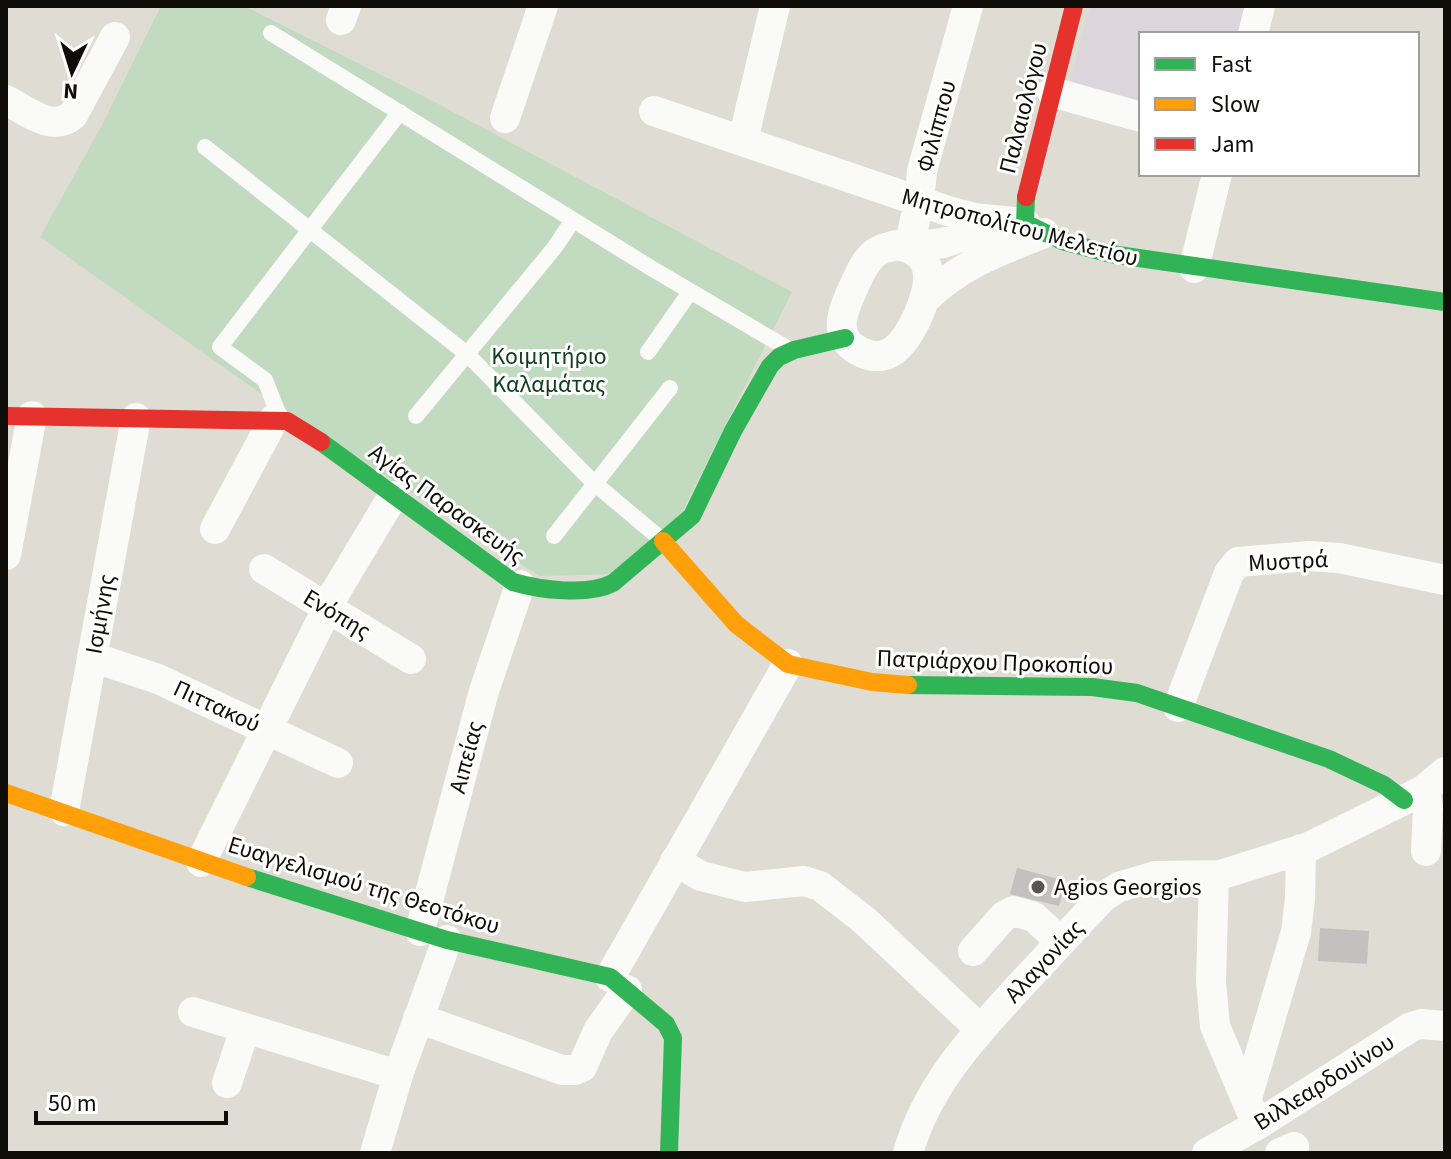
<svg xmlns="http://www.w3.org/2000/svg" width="1451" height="1159" font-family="'Source Sans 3',sans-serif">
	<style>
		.education { fill: #ddd5dc }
		.green { fill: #c1dac0 }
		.building { fill: #c3c0bf }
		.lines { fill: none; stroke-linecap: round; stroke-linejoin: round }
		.lane { stroke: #fafaf8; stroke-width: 16 }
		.street { stroke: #fafaf8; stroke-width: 30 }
		.fast { stroke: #30b455; stroke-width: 18 }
		.slow { stroke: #ff9f0a; stroke-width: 18 }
		.jam { stroke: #e5322d; stroke-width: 18 }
		.poi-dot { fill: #57554e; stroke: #fff; stroke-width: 3 }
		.labels { text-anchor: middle; stroke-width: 6; stroke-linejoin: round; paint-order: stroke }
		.street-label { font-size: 24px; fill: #0e0d07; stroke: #fff }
		.park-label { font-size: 24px; fill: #10401d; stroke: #fff }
		.poi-label { font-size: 24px; fill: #0e0d07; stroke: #fff; text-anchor: start }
	</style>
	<rect width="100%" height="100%" fill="#dedcd3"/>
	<path class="education" d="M1090 6H1246L1238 34H1141V104L1070 84Z"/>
	<path class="green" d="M161 6H244L421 95 792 292 682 512 614 574 539 576 264 396 40 237 101 127Z"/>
	<path class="building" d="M1017 868 1066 881 1059 906 1010 894Z
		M1320 928 1369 931 1367 964 1318 961Z"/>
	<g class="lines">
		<path class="lane" d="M271 33 651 268 785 347
			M205 147 467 354 594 483 662 540
			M648 352 690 292
			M416 416 555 247 573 220
			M280 418 265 380 220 347 400 112
			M554 536 670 388"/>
		<path class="street" d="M968 6 922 171 919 202 909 247 943 243 998 224
			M341 20 346 6
			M1253 34 1260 6
			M1052 92 1141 117
			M6 100C27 111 52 133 73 115L115 37
			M654 111 948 211 974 218 1025 223
			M505 118 543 6
			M743 140 775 6
			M897 245C940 253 930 288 917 318 905 343 888 368 857 350 830 334 845 306 855 284 860 273 865 261 875 253 882 248 889 247 897 245Z
			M1194 268 1217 174
			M926 298C963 263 997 252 1044 233
			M215 529 274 419
			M6 555 32 416
			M264 569 411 659
			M92 657 158 679 338 763
			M1178 707 1229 573 1238 562 1309 556 1339 558 1445 580
			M1425 789 1428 808 1426 851
			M64 811 136 418
			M675 861 701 876 745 887 804 881 820 886 864 920 980 1029
			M201 862 336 591 393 496
			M1214 876 1211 981 1215 1026 1257 1125
			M420 931 484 691 520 585
			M973 951 1004 916 1013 911 1034 917 1061 942
			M610 977 788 664
			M193 1012 398 1075
			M418 1018 562 1070H575L582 1067 598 1031 627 990
			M227 1083 245 1029
			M1247 1098 1296 932 1300 899 1301 849
			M375 1153 398 1075 447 940
			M908 1153C927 1086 973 1037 1019 987 1047 957 1075 927 1103 897L1119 887 1156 876 1220 875 1309 847 1404 800 1425 789 1445 772
			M1207 1153 1257 1125 1411 1027 1421 1024 1445 1026
			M1280 1153 1294 1147 1289 1153"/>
		<path class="fast" d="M1026 197 1025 223 1062 241 1111 254 1445 302
			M321 442 513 582C540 590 588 596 613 583L692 516 733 431 770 366 779 357 794 350 845 338
			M908 685 1092 687 1137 693 1329 759 1384 785 1404 800
			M247 877 447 940 610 977 666 1024 673 1038 669 1153"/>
		<path class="slow" d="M663 541 736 624 788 664 872 682 908 685
			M6 793 247 877"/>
		<path class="jam" d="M1026 197 1074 6
			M6 416 287 421 321 442"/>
	</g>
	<circle class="poi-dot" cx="1038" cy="887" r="8"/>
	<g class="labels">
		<g class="street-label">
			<text transform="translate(1023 108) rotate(-76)" y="8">Παλαιολόγου</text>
			<text transform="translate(936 126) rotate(-75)" y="8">Φιλίππου</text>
			<text transform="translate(1020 227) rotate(15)" y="8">Μητροπολίτου Μελετίου</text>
			<text transform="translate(447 504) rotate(36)" y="8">Αγίας Παρασκευής</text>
			<text transform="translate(1288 561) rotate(-3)" y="8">Μυστρά</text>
			<text transform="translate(100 614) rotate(-80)" y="8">Ισμήνης</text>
			<text transform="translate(337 614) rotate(31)" y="8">Ενόπης</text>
			<text transform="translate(995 662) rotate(2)" y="8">Πατριάρχου Προκοπίου</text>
			<text transform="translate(217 706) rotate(25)" y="8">Πιττακού</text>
			<text transform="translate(466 757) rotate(-75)" y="8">Αιπείας</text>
			<text transform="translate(364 885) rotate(17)" y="8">Ευαγγελισμού της Θεοτόκου</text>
			<text transform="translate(1044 961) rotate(-47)" y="8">Αλαγονίας</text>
			<text transform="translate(1324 1082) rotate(-32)" y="8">Βιλλεαρδουίνου</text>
		</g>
		<g class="park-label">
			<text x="549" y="364">Κοιμητήριο<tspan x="549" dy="28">Καλαμάτας</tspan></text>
		</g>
		<g class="poi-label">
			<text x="1054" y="895">Agios Georgios</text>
		</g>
	</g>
	<rect width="1451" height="1159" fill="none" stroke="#0e0d07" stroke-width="16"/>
	<rect x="1139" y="32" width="280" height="144" fill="#ffffff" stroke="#9f9e9c" stroke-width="2"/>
	<rect x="1155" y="58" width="40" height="12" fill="#30b455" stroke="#9f9e9c" stroke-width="2"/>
	<text x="1211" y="72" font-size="24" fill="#0e0d07">Fast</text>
	<rect x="1155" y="98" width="40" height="12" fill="#ff9f0a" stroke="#9f9e9c" stroke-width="2"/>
	<text x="1211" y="112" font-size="24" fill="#0e0d07">Slow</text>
	<rect x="1155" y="138" width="40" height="12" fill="#e5322d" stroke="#9f9e9c" stroke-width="2"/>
	<text x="1211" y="152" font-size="24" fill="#0e0d07">Jam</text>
	<g transform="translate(72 72) rotate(184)" stroke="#ffffff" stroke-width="6" paint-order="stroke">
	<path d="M0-6L14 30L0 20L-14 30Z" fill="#0e0d07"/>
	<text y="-12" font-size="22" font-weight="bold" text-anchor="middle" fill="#0e0d07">N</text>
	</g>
	<path d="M36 1111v12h190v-12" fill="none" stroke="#0e0d07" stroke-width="4"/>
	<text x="48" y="1111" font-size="24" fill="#0e0d07" stroke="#ffffff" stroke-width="6" paint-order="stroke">50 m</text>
</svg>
